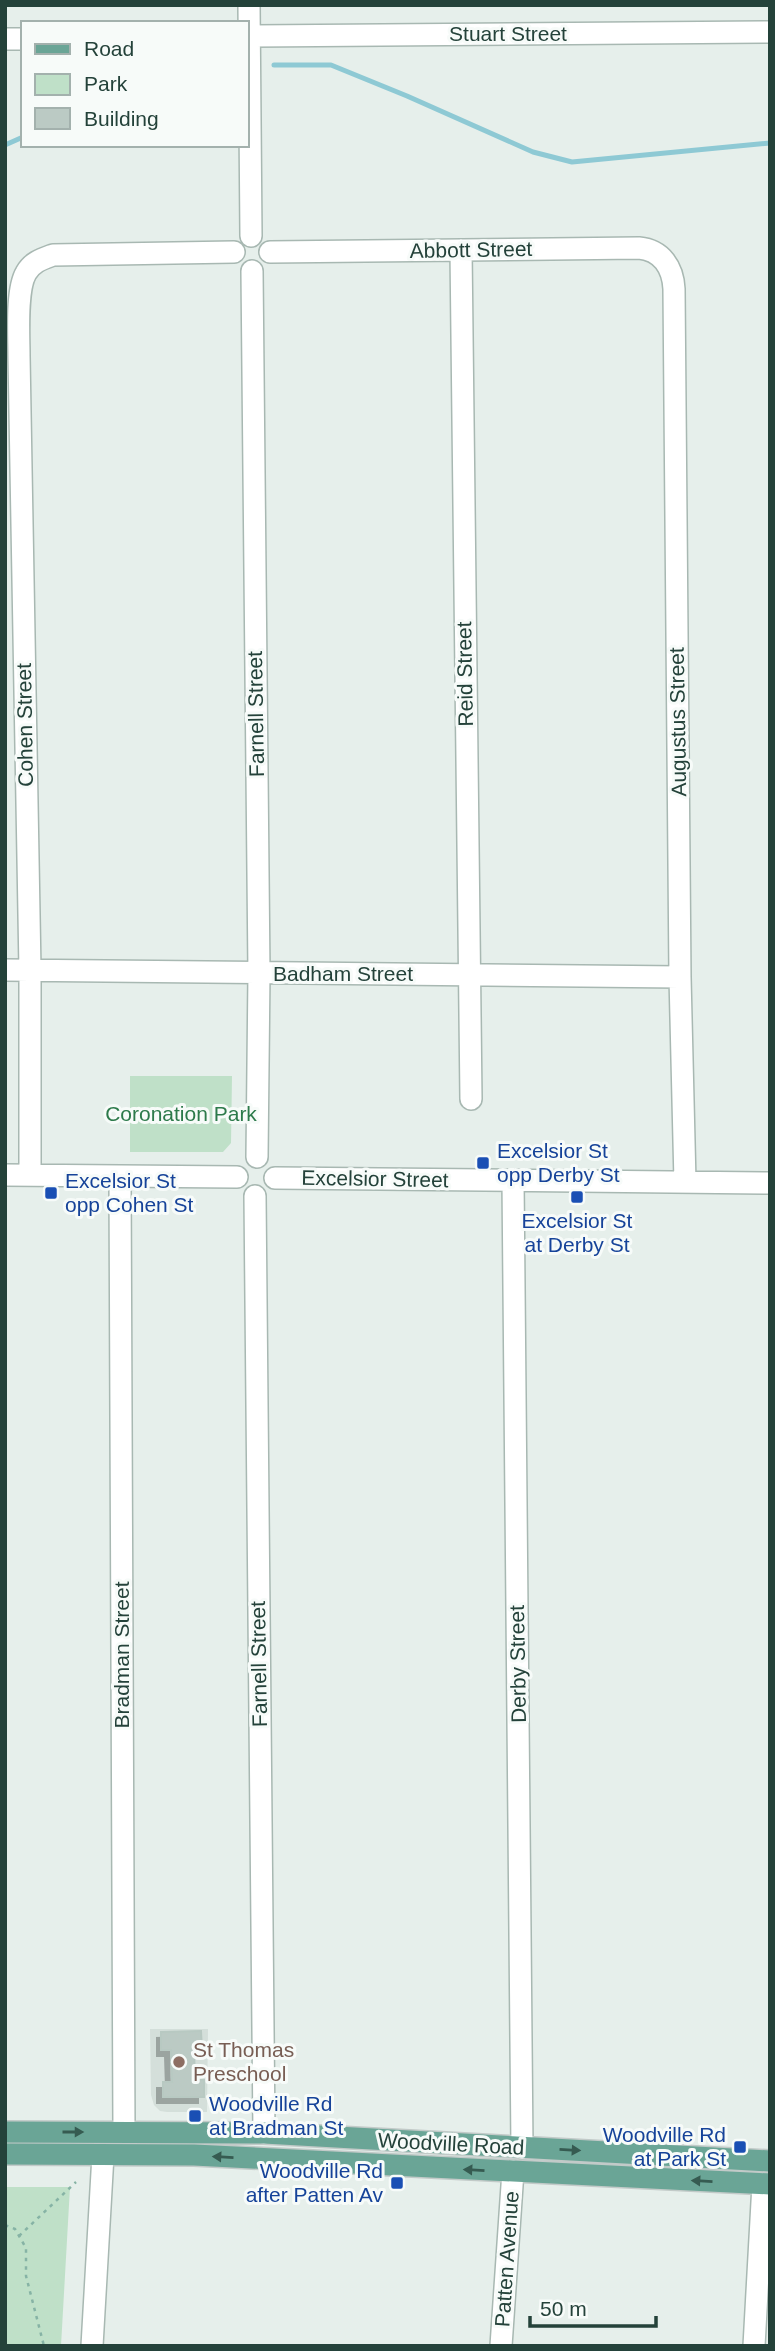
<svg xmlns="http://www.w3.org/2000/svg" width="775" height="2351" font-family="Arial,sans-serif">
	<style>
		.built { fill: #d4dfda }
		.green { fill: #bfe0c8 }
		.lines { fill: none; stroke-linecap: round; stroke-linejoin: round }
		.stream { stroke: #8ec9d4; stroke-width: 5 }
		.building { fill: #bbcac4; stroke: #b8c9c2; stroke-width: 2; filter: url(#shadow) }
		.minor-casing { stroke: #a8b8b2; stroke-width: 24 }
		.major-casing { stroke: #c2cac8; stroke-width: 24 }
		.path { stroke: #86b3a5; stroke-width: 2.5; stroke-dasharray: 3.5 5; stroke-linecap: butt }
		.minor { stroke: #fff; stroke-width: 21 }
		.major { stroke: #6aa596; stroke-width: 21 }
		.oneway { fill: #365b51 }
		.transit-dot { fill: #1a4fb4; stroke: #f7fbf9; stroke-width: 2.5 }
		.education-dot { fill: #8d6e63; stroke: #f7fbf9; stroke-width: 2.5 }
		.labels { text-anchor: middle; stroke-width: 6; stroke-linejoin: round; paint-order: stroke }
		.street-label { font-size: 21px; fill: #24423a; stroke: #f7fbf9 }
		.park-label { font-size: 21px; fill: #2d7a4b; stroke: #f7fbf9 }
		.transit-label { font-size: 21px; fill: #164399; stroke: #f7fbf9; text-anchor: start }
		.education-label { font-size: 21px; fill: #785e54; stroke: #f7fbf9; text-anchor: start }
	</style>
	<defs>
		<filter id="shadow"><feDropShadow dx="-6" dy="6" stdDeviation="0" flood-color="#0004"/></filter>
	</defs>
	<rect width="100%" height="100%" fill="#e6efeb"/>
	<path class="built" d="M150 2029H208L207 2112H167L160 2111 154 2105 151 2095Z"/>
	<path class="green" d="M130 1076H232L231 1143 223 1152H130Z
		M5 2187H70L61 2346H5Z"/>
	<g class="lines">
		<path class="stream" d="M274 65H331L407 96 533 152 572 162 770 143
			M5 145 23 137"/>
	</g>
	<path class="building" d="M201 2031 202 2050H194L195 2080H204V2097H163V2082H172L171 2050H161V2032Z"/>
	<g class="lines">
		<defs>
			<path id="minor" d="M249 5 251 236
				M247 36 770 32
				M5 39H23
				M461 250 471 1099
				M270 252 639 248C662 250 673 268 674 289L680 977 685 1182
				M252 271 259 973 257 1157
				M5 970 680 977
				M5 1175 237 1177
				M30 1175V970L19 356C19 335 16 290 26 273 32 262 42 259 53 255L234 252
				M120 1177 124 2132
				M275 1178 770 1183
				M513 1180 522 2148
				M255 1196 264 2133
				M92 2346 103 2155
				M501 2346 513 2171
				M754 2346 763 2184"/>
			<path id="major" d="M5 2132 264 2133 770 2161
				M5 2154 194 2155 770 2184"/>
		</defs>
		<use href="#minor" class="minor-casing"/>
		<use href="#major" class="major-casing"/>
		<path class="path" d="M5 2225 15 2229 26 2248V2276L44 2346
			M19 2236 76 2182"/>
		<use href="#minor" class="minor"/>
		<use href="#major" class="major"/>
	</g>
	<defs><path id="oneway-solid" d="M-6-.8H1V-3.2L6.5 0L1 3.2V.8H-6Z" transform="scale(1.75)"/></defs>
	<g class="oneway">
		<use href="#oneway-solid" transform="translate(73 2132)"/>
		<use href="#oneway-solid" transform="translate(570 2150) rotate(3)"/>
		<use href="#oneway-solid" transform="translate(223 2157) rotate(-177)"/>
		<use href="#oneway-solid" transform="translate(474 2170) rotate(-177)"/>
		<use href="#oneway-solid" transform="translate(702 2181) rotate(-177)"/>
	</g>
	<g class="transit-dot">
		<rect x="476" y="1156" width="14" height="14" rx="3.5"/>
		<rect x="44" y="1186" width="14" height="14" rx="3.5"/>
		<rect x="570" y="1190" width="14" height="14" rx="3.5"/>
		<rect x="188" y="2109" width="14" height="14" rx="3.5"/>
		<rect x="733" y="2140" width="14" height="14" rx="3.5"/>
		<rect x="390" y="2176" width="14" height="14" rx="3.5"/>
	</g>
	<circle class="education-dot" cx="179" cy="2062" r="7"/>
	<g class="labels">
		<g class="street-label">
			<text x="508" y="41">Stuart Street</text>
			<text transform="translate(471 250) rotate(-1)" y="7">Abbott Street</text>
			<text transform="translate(465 674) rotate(-91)" y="7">Reid Street</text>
			<text transform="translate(256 714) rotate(-91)" y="7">Farnell Street</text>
			<text transform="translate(678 722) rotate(-91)" y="7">Augustus Street</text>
			<text transform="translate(25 725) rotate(-91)" y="7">Cohen Street</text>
			<text x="343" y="981">Badham Street</text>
			<text transform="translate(375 1179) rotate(1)" y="7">Excelsior Street</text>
			<text transform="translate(122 1655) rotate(-90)" y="7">Bradman Street</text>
			<text transform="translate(259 1664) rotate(-91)" y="7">Farnell Street</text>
			<text transform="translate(518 1664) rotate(-91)" y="7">Derby Street</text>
			<text transform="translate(451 2144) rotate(3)" y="7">Woodville Road</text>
			<text transform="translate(507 2259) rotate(-86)" y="7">Patten Avenue</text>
		</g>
		<g class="park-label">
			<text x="181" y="1121">Coronation Park</text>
		</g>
		<g class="transit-label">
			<text x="497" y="1158">Excelsior St<tspan x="497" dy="24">opp Derby St</tspan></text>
			<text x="65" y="1188">Excelsior St<tspan x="65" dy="24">opp Cohen St</tspan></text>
			<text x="577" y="1228" text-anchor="middle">Excelsior St<tspan x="577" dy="24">at Derby St</tspan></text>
			<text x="209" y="2111">Woodville Rd<tspan x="209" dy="24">at Bradman St</tspan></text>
			<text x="726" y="2142" text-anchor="end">Woodville Rd<tspan x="726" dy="24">at Park St</tspan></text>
			<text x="383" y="2178" text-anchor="end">Woodville Rd<tspan x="383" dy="24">after Patten Av</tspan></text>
		</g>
		<g class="education-label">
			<text x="193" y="2057">St Thomas<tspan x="193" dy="24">Preschool</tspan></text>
		</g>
	</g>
	<rect width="775" height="2351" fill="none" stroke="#24423a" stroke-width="14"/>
	<rect x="21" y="21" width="228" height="126" fill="#f7fbf9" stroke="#a3b1ad" stroke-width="2"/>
	<rect x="35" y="44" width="35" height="10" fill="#6aa596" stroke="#a3b1ad" stroke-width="2"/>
	<text x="84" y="56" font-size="21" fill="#24423a">Road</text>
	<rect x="35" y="74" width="35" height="21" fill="#bfe0c8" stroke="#a3b1ad" stroke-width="2"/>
	<text x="84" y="91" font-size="21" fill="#24423a">Park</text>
	<rect x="35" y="108" width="35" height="21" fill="#bbcac4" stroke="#a3b1ad" stroke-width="2"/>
	<text x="84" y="126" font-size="21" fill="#24423a">Building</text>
	<path d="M530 2316v10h126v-10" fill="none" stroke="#24423a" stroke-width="3.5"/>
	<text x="540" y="2316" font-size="21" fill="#24423a" stroke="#f7fbf9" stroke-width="5" paint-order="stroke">50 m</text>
</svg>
